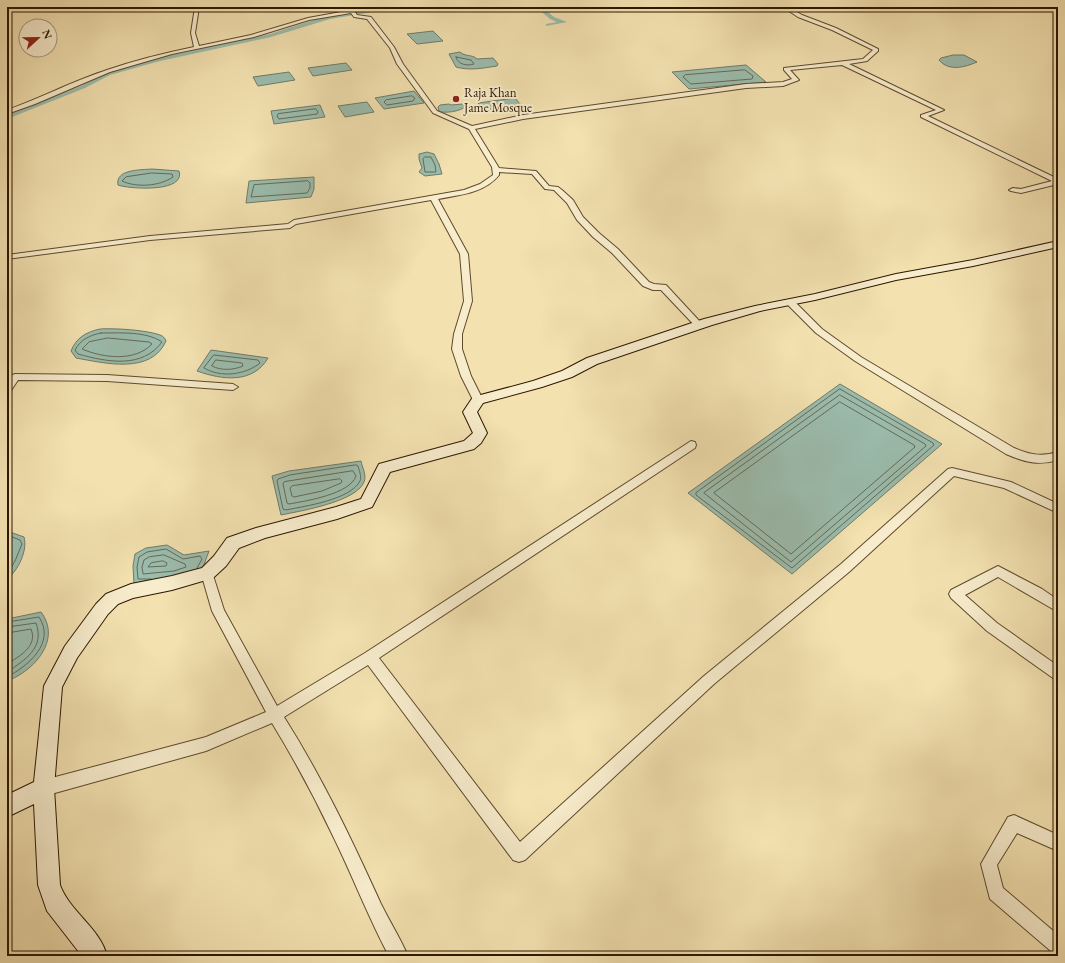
<svg xmlns="http://www.w3.org/2000/svg" width="1065" height="963" font-family="'EB Garamond',serif">
	<style>
		.water { fill: #9bbdae; stroke: #6f7b68 }
		.lines { fill: none; stroke-linecap: round; stroke-linejoin: round }
		.shore { stroke: #646a57; stroke-width: 1 }
		.canal { fill: #9bbdae; fill-rule: evenodd }
		.street-casing { stroke: #5e4a2c; stroke-width: 2 }
		.secondary-casing { stroke: #2c1700; stroke-width: 2 }
		.street { fill: #f7eccc; fill-rule: evenodd }
		.secondary { fill: #f7eccc; fill-rule: evenodd }
		.poi-dot { fill: #8f2418; stroke: #f7eccc; stroke-width: 1.5 }
		.labels { text-anchor: middle; stroke-width: 4; stroke-linejoin: round; paint-order: stroke }
		.far-poi-label { font-size: 13px; fill: #2c1700; stroke: #f7eccc; text-anchor: start }
	</style>
	<rect width="100%" height="100%" fill="#f3e1b0"/>
	<filter id="stains"><feTurbulence type="fractalNoise" baseFrequency=".005" numOctaves="4"/><feColorMatrix values="0 0 0 0 .2 0 0 0 0 .09 0 0 0 0 .02 0 0 0 .5 -.17"/></filter>
	<radialGradient id="worn" r=".72"><stop offset=".6" stop-color="#630" stop-opacity="0"/><stop offset="1" stop-color="#630" stop-opacity=".3"/></radialGradient>
	<path class="water" d="M433 31 443 41 417 44 407 34Z
		M460 52C465 57 472 54 477 59L493 58 498 64 497 66C483 68 470 71 456 67L449 54Z
		M953 55H964L977 62C965 67 949 72 939 60L941 58Z
		M346 63 352 70 313 76 308 68Z
		M746 65 766 82 689 89 672 72Z
		M289 72 295 80 258 86 253 77Z
		M414 91 424 103 384 109 375 98Z
		M515 98 521 105 484 110 478 103Z
		M367 102 374 112 345 117 338 106Z
		M449 104 451 105 463 104 465 107C460 111 445 114 439 111L438 107 440 105Z
		M320 105 325 117 274 124 271 111Z
		M427 152 434 154 439 164 442 174 425 176 419 172 422 168 419 159V154Z
		M152 169 179 171C186 193 129 189 118 185 115 169 141 170 152 169Z
		M314 177V189L311 197 246 203 249 181Z
		M100 329C114 328 147 330 160 335 163 336 165 338 166 341 151 375 104 363 76 358L71 351C76 338 86 332 100 329Z
		M211 350 268 358C253 384 222 380 197 371Z
		M840 384 942 444 792 574 688 493Z
		M361 461C362 467 367 475 364 482 356 502 300 511 281 515L272 476 289 471Z
		M7 531 24 537C28 550 18 571 7 579Z
		M167 545 184 555 209 551 202 570 134 585 133 566 135 554 146 548Z
		M41 612C62 640 34 671 7 681V619Z"/>
	<g class="lines">
		<path class="shore" d="M456 57 471 60 474 64C467 66 458 65 456 57Z
			M745 70 753 76 752 79 691 84 683 77 685 75Z
			M412 96 415 98 413 101 387 105 384 102 386 100Z
			M316 109 318 112 317 114 279 119 277 116 278 114Z
			M425 157H431L435 165 436 172H425L423 159Z
			M152 173 172 174 173 177C160 186 137 188 122 181L126 177Z
			M308 181 310 183V188L307 193 251 197 254 185Z
			M101 333C119 333 146 331 162 342 142 369 107 362 78 354L75 350C80 340 90 335 101 333Z
			M108 338 149 342 152 344C135 362 103 358 82 349L89 342Z
			M214 355 258 360 260 363C245 375 221 378 204 368Z
			M216 360 242 363 243 366C234 370 221 371 212 366Z
			M840 389 933 443 934 445 792 568 696 495V493Z
			M840 395 925 444 926 446 791 562 704 493Z
			M840 402 914 445 915 447 791 554 714 493Z
			M356 465 358 466C359 470 362 477 360 481 350 500 305 506 286 510L283 509 277 481 278 479 290 475Z
			M353 471 356 476C350 494 306 501 289 504L287 503 283 484 284 482Z
			M340 479 342 481 341 483 322 491 294 497 292 496 290 488 292 486Z
			M7 535 20 540 22 544 15 561 7 574
			M164 555 185 564 186 567 174 571 143 574 142 567 144 560 149 557Z
			M163 561 167 563 166 566 148 567 151 563Z
			M151 579H138L137 567 139 557 147 552 166 549 183 559 200 556 202 559 197 568
			M7 622 39 617C56 643 28 666 7 677
			M7 627 36 623C45 648 25 660 7 672
			M7 633 31 629C38 646 20 656 7 664"/>
		<path class="canal" d="M389 7H404L330 19 271 37 160 61 110 75 85 88 7 119V115L81 86 106 73 157 58 270 34 329 15Z
			M536 7H542L554 17 567 22 546 26V24L557 22 550 19Z"/>
		<defs>
			<path id="street" d="M195 7H199L195 33 199 46 251 35 308 18 352 10V7H356L357 11 355 12 357 15 371 17 394 47 403 64 437 111 472 126 523 115 746 84 783 82 792 79 784 70V68L863 59 873 50 832 30 798 17 783 7H788L802 15 836 28 878 49V51L867 61 849 64 944 110 928 116 1058 179V184L1021 193 1011 191 1009 190 1013 188 1021 189 1052 181 921 117V115L936 110 842 65 790 70 799 80 783 86 746 88 523 119 475 129 499 168 536 171 549 186 558 187 562 190 573 200 583 217 599 233 618 249 649 282 654 284 666 285 704 326 703 328H697L661 290H653L643 286 612 253 593 237 577 220 567 203 554 190 545 189 532 174 499 172V175C485 193 459 195 438 199L468 254 472 301 462 334V349L471 376 483 400 478 403 473 400 461 376 452 349 454 334 464 301 460 254 431 200 296 224 290 228 150 240 7 259V255L150 236 288 224 294 220 464 190 480 184 493 175 492 167 469 129 433 113 397 64 390 48 367 19 354 17 351 13 309 20 254 37 172 54 110 72 35 104 7 114V110C41 98 73 81 107 70 136 60 165 53 194 47L191 33Z
				M1051 7H1058V10L1051 8Z
				M7 228H11V232H7Z
				M790 299 793 300 822 329 861 357 1014 448C1030 455 1041 457 1058 452V460C1038 466 1024 462 1006 454L855 361 816 333 787 304 786 302Z
				M15 374 107 375 233 384 238 387 233 390 107 381 18 380 10 392 7 393V382L12 375Z
				M691 441 695 442 696 445 695 448 379 658 520 842 704 676 841 564 948 469 952 468 1011 482 1058 504V513L1004 488 954 476 849 572 714 684 525 860 519 862 513 860 368 665 284 717C322 777 352 840 381 904 390 922 400 938 408 956H389C368 917 352 874 332 834 314 796 294 759 272 723L206 751 44 796 39 793 36 788 39 783 44 780 206 737 266 712 212 611 201 573 203 569 207 568 211 569 224 610 277 706 365 653Z
				M998 566 1042 589 1058 600V612L998 577 965 595 997 623 1058 666V680L1053 678 987 631 951 598 949 594 951 590Z
				M1014 815 1058 835V851L1017 833 997 865 1003 888 1058 935V955L1052 952 990 899 981 864 1008 817Z"/>
			<path id="secondary" d="M1058 241V247L973 266 896 280 815 300 760 311 712 325 597 364 572 377 542 387 483 403 477 412 487 433 481 443 474 449 390 472 372 507 337 519 265 538 239 548 226 566 213 578 172 590 133 598 118 604 108 614 77 658 62 687 54 788 60 885C70 912 100 928 107 956H82L47 911 38 885 34 804 7 817V795L34 782 44 686 65 646 96 604 106 594 131 584 172 576 202 568 214 556 227 538 256 528 336 507 361 499 379 464 464 441 473 433 463 412 473 397 533 381 562 371 587 358 704 319 755 306 815 294 896 274 973 260Z"/>
		</defs>
		<use href="#street" class="street-casing"/>
		<use href="#secondary" class="secondary-casing"/>
		<use href="#street" class="street"/>
		<use href="#secondary" class="secondary"/>
	</g>
	<circle class="poi-dot" cx="456" cy="99" r="4"/>
	<g class="labels">
		<g class="far-poi-label">
			<text x="464" y="97">Raja Khan<tspan x="464" dy="15">Jame Mosque</tspan></text>
		</g>
	</g>
	<rect width="1065" height="963" fill="none" stroke="#f3e1b0" stroke-width="24"/>
	<rect x="8" y="8" width="1049" height="947" fill="none" stroke="#2c1700" stroke-width="2"/>
	<rect x="12" y="12" width="1041" height="939" fill="none" stroke="#2c1700"/>
	<g transform="translate(38 38) rotate(68)"><circle r="19" fill="#f7eccc" stroke="#a6977a"/>
	<path d="M0-3L7 15L0 10L-7 15Z" fill="#8f2418"/>
	<text y="-6" font-size="11" font-weight="bold" text-anchor="middle" fill="#2c1700">N</text>
	</g>
	<rect width="100%" height="100%" filter="url(#stains)"/>
	<rect width="100%" height="100%" fill="url(#worn)"/>
</svg>
